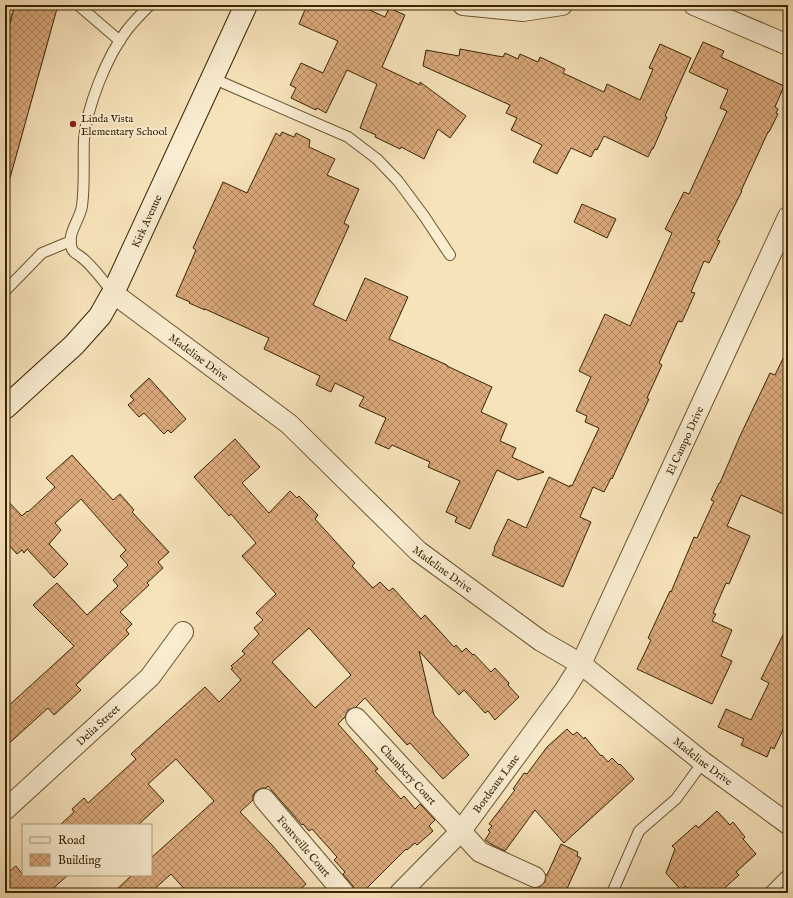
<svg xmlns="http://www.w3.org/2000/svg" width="793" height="898" font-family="'IM FELL English',serif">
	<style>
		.building { fill: url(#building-cross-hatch); stroke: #392401; fill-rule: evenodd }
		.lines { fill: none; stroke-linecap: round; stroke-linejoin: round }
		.lane-casing { stroke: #68542f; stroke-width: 12 }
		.street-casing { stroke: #68542f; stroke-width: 22 }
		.secondary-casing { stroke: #392401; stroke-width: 24 }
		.lane { stroke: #faedd2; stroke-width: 10 }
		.street { stroke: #faedd2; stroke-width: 20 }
		.secondary { stroke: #faedd2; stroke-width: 22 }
		.poi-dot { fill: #8f2418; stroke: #faedd2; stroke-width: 1.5 }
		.labels { text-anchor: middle; stroke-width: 4; stroke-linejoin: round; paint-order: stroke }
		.poi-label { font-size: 11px; fill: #392401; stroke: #faedd2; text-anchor: start }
		.street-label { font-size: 11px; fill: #392401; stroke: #faedd2 }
	</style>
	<defs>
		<pattern id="building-cross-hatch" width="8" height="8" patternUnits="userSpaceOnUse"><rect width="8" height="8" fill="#daa97c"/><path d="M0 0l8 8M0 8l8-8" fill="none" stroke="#b28963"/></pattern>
	</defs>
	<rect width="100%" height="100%" fill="#f7e3ba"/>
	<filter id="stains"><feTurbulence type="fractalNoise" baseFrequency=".005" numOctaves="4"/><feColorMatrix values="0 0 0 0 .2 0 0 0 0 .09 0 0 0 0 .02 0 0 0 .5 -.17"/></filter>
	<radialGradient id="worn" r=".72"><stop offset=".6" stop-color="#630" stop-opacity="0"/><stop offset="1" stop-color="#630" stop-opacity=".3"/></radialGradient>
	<path class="building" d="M15 5H58L10 178H5V41Z
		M307 5H359L385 17 389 8 405 15 382 67 420 85V82L466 116 450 138 438 129 424 159 401 147 400 149 375 137 376 135 360 128 377 84 347 70 326 113 317 108 316 110 291 98 296 88 290 85 301 63 323 73 338 41 299 24Z
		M703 42 724 51 721 57 784 86 775 107 778 109 776 113 778 114 769 132H768L741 191H742L717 240 720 241 709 263 704 261 691 292 695 293 682 322 678 321 659 363 662 365 647 398 649 399 612 479 611 478 604 492 593 487 580 517 591 522 563 587 492 555 495 549 494 548 508 519 526 528 549 477 570 487V485L572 486 599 428 585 422 587 416 576 411 591 377 579 371 605 314 630 326 672 233 665 229 684 192 689 194 727 111 720 108 728 90 689 72Z
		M660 44 691 58 665 116 667 117 653 149H652L648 157 604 136 597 150 595 149 591 157 571 148 557 174 533 162 542 145 511 130 517 118 506 113 510 105 423 66 426 50 459 56 460 49 503 57 505 53 518 59 520 54 538 62 540 57 565 69 563 73 604 92 607 84 640 100 653 69 649 68Z
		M282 132 294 137 296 133 310 140 309 147 335 159 327 175 359 189 344 223 349 226 313 305 346 321 365 278 408 297 389 339 447 365V366L492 387 481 412 507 424 500 441 516 448 512 457 544 472 518 480 497 470 470 529 455 522 457 517 446 512 460 481 428 467 430 462 392 445 389 449 375 443 386 418 359 406 364 397 335 383 331 392 316 385 320 376 264 349 269 338 205 309V310L189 303 190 302 176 296 196 250 193 248 223 182 247 193 276 133 280 136Z
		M582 204 616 219 607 238 574 222Z
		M788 348V516L741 495 727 526 750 536 729 584 726 583 713 613 716 614 712 621 732 630 721 656 732 661 712 704 637 669 651 640 648 638 670 591 671 592 694 537 697 538 714 501 711 500 719 483H720L740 436 770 373 775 375Z
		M149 378 186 419 171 433 168 430 164 434 144 413 139 417 128 405 134 400 130 396Z
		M235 439 260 467 242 483 269 513 290 491 297 498 299 496 318 515 315 519 355 563 352 566 373 588 380 582 389 591 393 588 421 619 425 615 454 647 456 645 462 652 466 648 473 655 474 654 491 672 495 668 509 683 508 685 519 697 495 720 488 711 485 713 464 690 459 695 419 651 434 715 469 755 443 779 410 743 407 745 365 698 356 707 348 710 345 717 338 724 372 762 378 769 375 771 401 799 404 796 415 809 420 804 435 820 429 826 433 831 417 845 415 843 407 850 406 849 362 893H355L353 886 343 874 345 872 334 860 337 857 312 829 309 831 303 824 302 825 268 786 266 788H262L256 791 253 795V800L240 812 272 845 306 884 296 893H188L171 874 150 893H113L132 875H151V858L214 801 176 759 148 784 164 801 138 825H60L74 812 72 809 84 798 88 803 136 759 131 754 205 687 219 702 241 680 231 669 233 668 231 666 245 654 242 651 259 634 254 628 263 620 256 613 276 594 242 556 256 543 231 514 229 516 194 477ZM309 628 351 675 315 708 272 662Z
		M72 455 113 500 120 494 134 510 132 512 169 552 158 562 163 568 147 583 149 585 120 612 132 624 126 630 129 634 76 685 81 690 65 705 54 715 48 708 5 747V709L74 646 33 605 57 583 87 615 118 586 113 580 128 565 120 556 126 550 81 499 55 523 61 530 49 544 68 564 54 578 27 549 24 553 22 550 17 554 5 541V498L22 516 27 511 28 512 55 487 46 478Z
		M788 625V719L774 749 771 747 767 757 741 745 744 739 718 727 726 709 751 720 769 683 761 679Z
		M567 729 573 735 577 732 584 739 585 737 601 756 602 755 608 762 612 758 619 765 620 764 634 779 564 843 535 810 505 851 491 844 485 840 490 832 488 830 492 826 489 824 515 790 513 789 524 773 527 774 547 747Z
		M717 811 730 825 733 822 745 837 743 839 756 854 736 872 739 875 719 893H692L685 886 681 890 666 873 675 849 672 846 696 825 698 828Z
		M561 844 578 852 577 856 581 858 565 893H537L539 887 545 882 546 874 547 875Z
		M16 866 23 875H68L48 893H5V875Z"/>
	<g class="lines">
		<defs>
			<path id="lane" d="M78 5 120 41
				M5 18 9 5
				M212 78 348 137 377 159 398 181 424 216 450 255
				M5 291 42 253 71 241
				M113 293C105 283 91 264 81 257 78 254 74 254 72 249 66 234 80 220 82 206 85 184 83 161 84 139 87 106 107 56 127 30 134 21 142 13 150 5
				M612 893 639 831 676 799 703 762
				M769 893 788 874"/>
			<g id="street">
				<path d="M463 5 523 11 562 5"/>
				<path d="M694 5 788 45"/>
				<path id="s1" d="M113 293 289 424 418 551 541 641 581 664 703 762 788 824"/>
				<path id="s2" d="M356 718 480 852 535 877"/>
				<path id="s3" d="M264 799 344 893"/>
				<path id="s4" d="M5 810 150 677 183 632"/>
				<path id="s5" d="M400 893 460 832 564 691 581 664 788 217"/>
			</g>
			<g id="secondary">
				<path id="s6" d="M5 408 74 345 100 316 113 293 246 5"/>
			</g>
		</defs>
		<use href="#lane" class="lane-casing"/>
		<use href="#street" class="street-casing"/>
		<use href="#secondary" class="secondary-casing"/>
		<use href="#lane" class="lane"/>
		<use href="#street" class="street"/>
		<use href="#secondary" class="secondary"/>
	</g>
	<circle class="poi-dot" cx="73" cy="124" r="4"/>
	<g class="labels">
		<g class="poi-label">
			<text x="81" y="122">Linda Vista<tspan x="81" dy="13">Elementary School</tspan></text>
		</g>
		<g class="street-label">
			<text dy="4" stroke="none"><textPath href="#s6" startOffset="238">Kirk Avenue</textPath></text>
			<text dy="4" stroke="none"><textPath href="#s1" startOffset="107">Madeline Drive</textPath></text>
			<text dy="4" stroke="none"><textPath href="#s5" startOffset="539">El Campo Drive</textPath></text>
			<text dy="4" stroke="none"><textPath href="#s1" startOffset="431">Madeline Drive</textPath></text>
			<text dy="4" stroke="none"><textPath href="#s4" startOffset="126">Delia Street</textPath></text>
			<text dy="4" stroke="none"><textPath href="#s1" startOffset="755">Madeline Drive</textPath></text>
			<text dy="4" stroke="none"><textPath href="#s2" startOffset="77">Chambery Court</textPath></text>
			<text dy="4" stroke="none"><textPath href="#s5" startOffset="146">Bordeaux Lane</textPath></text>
			<text dy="4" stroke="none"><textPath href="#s3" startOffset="62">Fontveille Court</textPath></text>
		</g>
	</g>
	<rect width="793" height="898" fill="none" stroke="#f7e3ba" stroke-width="20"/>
	<rect x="6" y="6" width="781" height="886" fill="none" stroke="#392401" stroke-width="2"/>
	<rect x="10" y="10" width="773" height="878" fill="none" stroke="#392401"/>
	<rect x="22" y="824" width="130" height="52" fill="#faedd2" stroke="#ad9d7e"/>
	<rect x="30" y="837" width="20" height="6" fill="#faedd2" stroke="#ad9d7e"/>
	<text x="58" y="844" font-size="12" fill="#392401">Road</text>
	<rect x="30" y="854" width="20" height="12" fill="url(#building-cross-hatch)" stroke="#ad9d7e"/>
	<text x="58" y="864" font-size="12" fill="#392401">Building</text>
	<rect width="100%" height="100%" filter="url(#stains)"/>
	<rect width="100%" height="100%" fill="url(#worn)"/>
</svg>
